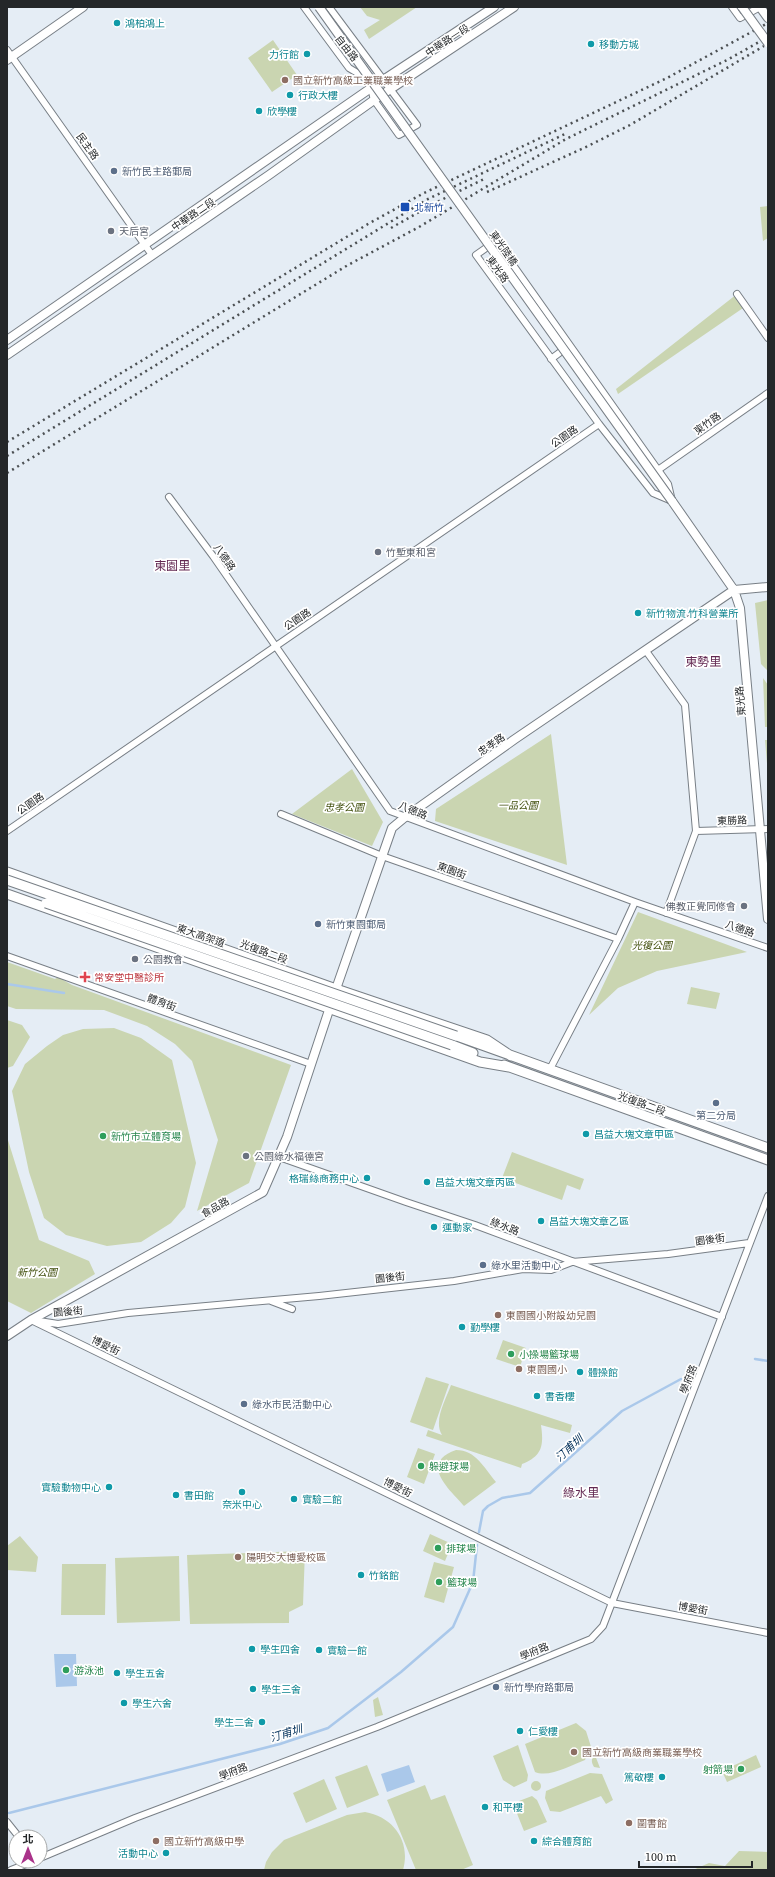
<svg xmlns="http://www.w3.org/2000/svg" width="775" height="1877" font-family="'Source Serif 4','Noto Sans TC',serif">
	<style>
		.green { fill: #cad5b1 }
		.water { fill: #aac8ea }
		.lines { fill: none; stroke-linecap: round; stroke-linejoin: round }
		.stream { stroke: #aac8ea; stroke-width: 2.5 }
		.minor-casing { stroke: #787f86; stroke-width: 8 }
		.tertiary-casing { stroke: #787f86; stroke-width: 10 }
		.secondary-casing { stroke: #787f86; stroke-width: 11 }
		.minor { stroke: #fff; stroke-width: 6 }
		.tertiary { stroke: #fff; stroke-width: 8 }
		.secondary { stroke: #fff; stroke-width: 9 }
		.rail { stroke: #4c5053; stroke-width: 2.5; stroke-dasharray: 2 4; stroke-linecap: butt }
		.tertiary-bridge-casing { stroke: #787f86; stroke-width: 10; stroke-linecap: butt }
		.secondary-bridge-casing { stroke: #787f86; stroke-width: 11; stroke-linecap: butt }
		.tertiary-bridge { stroke: #fff; stroke-width: 8 }
		.secondary-bridge { stroke: #fff; stroke-width: 9 }
		.culture-dot { fill: #0f9aa8; stroke: #fff; stroke-width: 1.5 }
		.education-dot { fill: #8d6e63; stroke: #fff; stroke-width: 1.5 }
		.service-dot { fill: #5c6f8a; stroke: #fff; stroke-width: 1.5 }
		.transit-dot { fill: #1a4fb4; stroke: #fff; stroke-width: 1.5 }
		.worship-dot { fill: #6b7280; stroke: #fff; stroke-width: 1.5 }
		.health-dot { fill: #e0444e; stroke: #fff; stroke-width: 1.5 }
		.leisure-dot { fill: #2e9e5b; stroke: #fff; stroke-width: 1.5 }
		.labels { text-anchor: middle; stroke-width: 3.5; stroke-linejoin: round; paint-order: stroke }
		.culture-label { font-size: 10px; fill: #0d838f; stroke: #fff; text-anchor: start }
		.street-label { font-size: 10px; fill: #242729; stroke: #fff }
		.education-label { font-size: 10px; fill: #785e54; stroke: #fff; text-anchor: start }
		.service-label { font-size: 10px; fill: #4e5e75; stroke: #fff; text-anchor: start }
		.transit-label { font-size: 10px; fill: #164399; stroke: #fff; text-anchor: start }
		.worship-label { font-size: 10px; fill: #5b616d; stroke: #fff; text-anchor: start }
		.park-label { font-size: 10px; font-style: italic; fill: #3e4c09; stroke: #fff }
		.health-label { font-size: 10px; fill: #be3a42; stroke: #fff; text-anchor: start }
		.leisure-label { font-size: 10px; fill: #27864d; stroke: #fff; text-anchor: start }
		.water-label { font-size: 11px; font-style: italic; fill: #02305a; stroke: #fff }
		.quarter-label { font-size: 12px; fill: #632952; stroke: #fff }
	</style>
	<rect width="100%" height="100%" fill="#e5edf5"/>
	<path class="green" d="M360 7H417L369 39 364 30 380 20 367 16Z
		M273 40 297 75 272 92 248 58Z
		M768 206V238L763 241 760 207Z
		M737 294 746 306 618 394 616 389Z
		M768 600V671L761 664 755 603Z
		M763 678 768 685V727H765Z
		M551 734 567 865 435 821 436 809Z
		M765 740H768V775Z
		M352 769 383 822 372 846 292 814Z
		M638 912 747 952 657 971 618 988 589 1015Z
		M7 962 55 979 58 977 72 985 291 1065 249 1183 197 1211 218 1140 192 1061 175 1044 147 1026 104 1010 16 1009 7 1006Z
		M691 987 720 993 716 1009 687 1004Z
		M7 1020 22 1025 30 1037 13 1066 7 1068Z
		M114 1028 141 1038 172 1060 196 1163 185 1207 171 1223 141 1242 107 1246 66 1235 44 1218 29 1172 12 1091 25 1064 47 1046 63 1035 83 1029Z
		M7 1137 39 1240 89 1261 95 1274 31 1313 7 1301Z
		M512 1152 584 1179 580 1190 567 1185 562 1200 502 1178Z
		M503 1340 526 1348 520 1367 496 1359Z
		M426 1377 449 1384 433 1430 410 1422Z
		M451 1385 572 1425 570 1433 541 1425C544 1446 542 1456 522 1464L521 1468 426 1436 428 1430 442 1435C433 1421 446 1399 451 1385Z
		M418 1448 435 1454 424 1484 407 1477Z
		M456 1450C476 1450 484 1468 496 1482L464 1506C450 1490 418 1463 456 1450Z
		M430 1534 452 1544 445 1561 423 1551Z
		M20 1536 38 1557 36 1572 7 1570V1546Z
		M305 1551 303 1605 289 1612V1623L190 1624 187 1555Z
		M179 1556 180 1621 117 1623 115 1558Z
		M434 1562 454 1567 444 1603 424 1597Z
		M62 1564H106L105 1615H61Z
		M378 1697 383 1715 375 1717 373 1700Z
		M576 1723 586 1731 592 1750 587 1754 585 1760C572 1765 549 1778 535 1772L525 1744Z
		M518 1745 528 1775 527 1781 514 1787 503 1780 493 1756Z
		M595 1755 600 1768 594 1767C591 1762 591 1759 595 1755Z
		M756 1755 761 1767 727 1782 722 1771Z
		M367 1765 379 1795 347 1808 335 1777Z
		M590 1773 602 1774 613 1800 606 1804 601 1796 560 1812 550 1811 545 1798 546 1791Z
		M324 1779 337 1809 306 1823 293 1793Z
		M531 1786a5 5 0 1 1 10 0a5 5 0 1 1-10 0Z
		M425 1785 431 1800 445 1795 473 1865 461 1870H416L387 1800Z
		M532 1796 537 1800 547 1822 524 1831 516 1811 519 1801Z
		M365 1812C394 1817 411 1842 403 1870H264L266 1862 272 1852 284 1840 347 1815Z
		M739 1851 768 1852V1870H693L709 1863 725 1866Z"/>
	<path class="water" d="M54 1654H76L77 1686 56 1687Z
		M409 1765 415 1782 387 1792 381 1774Z"/>
	<g class="lines">
		<path class="stream" d="M7 984 64 993
			M755 1359 768 1361
			M479 1532 483 1511 488 1506 502 1498 530 1493 622 1411 681 1379
			M9 1813 280 1744 328 1728 401 1672 453 1627 473 1582 477 1545"/>
		<defs>
			<path id="minor" d="M304 7 349 68 364 77 371 88 374 100 399 135 417 125 329 7
				M732 7 740 18 760 7
				M7 50 152 255
				M496 241 668 484 672 501 653 493 599 424 476 255Z
				M737 294 768 338
				M551 359 566 348
				M658 470 768 393
				M169 497 213 556 390 811 635 902 768 948
				M646 651 685 705 696 831 666 913
				M281 814 382 856 618 939
				M7 831 599 424
				M696 831 768 829
				M7 956 311 1064
				M550 1069 618 939 635 902
				M279 1157 406 1202 475 1225 722 1317
				M271 1301 292 1309
				M31 1320 612 1603 768 1633
				M39 1321 58 1324 128 1313 319 1296 454 1281 523 1269 551 1270 572 1262 668 1254 749 1243
				M7 1822 19 1837
				M40 1858 135 1818 377 1727 591 1639 603 1626 768 1196
				M11 1870 34 1861"/>
			<path id="tertiary" d="M760 7 768 18
				M7 60 83 7
				M7 340 371 88 494 7
				M7 355 269 175 374 100 514 7
				M672 501 734 590 740 608 768 919
				M7 1336 31 1320 263 1192 287 1137 336 989 392 828 404 818 515 739 734 590 768 587"/>
			<path id="secondary" d="M7 872 336 989 487 1040 511 1056
				M7 894 480 1062 509 1067
				M203 953 293 985
				M457 1036 768 1148
				M452 1045 473 1053
				M504 1065 768 1160"/>
		</defs>
		<use href="#minor" class="minor-casing"/>
		<use href="#tertiary" class="tertiary-casing"/>
		<use href="#secondary" class="secondary-casing"/>
		<use href="#minor" class="minor"/>
		<use href="#tertiary" class="tertiary"/>
		<use href="#secondary" class="secondary"/>
		<path class="rail" d="M487 192 586 147 630 125 764 46
			M391 228 433 204 484 179
			M7 442 368 224 424 193 667 78 768 23
			M7 456 428 199 565 134
			M7 473 348 265 419 227 566 139 727 60 768 37"/>
		<defs>
			<path id="tertiary-bridge" d="M319 7 672 501
				M742 7 768 43"/>
			<path id="secondary-bridge" d="M7 880 456 1036
				M46 903 452 1045"/>
		</defs>
		<use href="#tertiary-bridge" class="tertiary-bridge-casing"/>
		<use href="#secondary-bridge" class="secondary-bridge-casing"/>
		<use href="#tertiary-bridge" class="tertiary-bridge"/>
		<use href="#secondary-bridge" class="secondary-bridge"/>
	</g>
	<g class="culture-dot">
		<circle cx="117" cy="23" r="4"/>
		<circle cx="591" cy="44" r="4"/>
		<circle cx="307" cy="54" r="4"/>
		<circle cx="290" cy="95" r="4"/>
		<circle cx="259" cy="111" r="4"/>
		<circle cx="638" cy="613" r="4"/>
		<circle cx="586" cy="1134" r="4"/>
		<circle cx="367" cy="1178" r="4"/>
		<circle cx="427" cy="1182" r="4"/>
		<circle cx="541" cy="1221" r="4"/>
		<circle cx="434" cy="1227" r="4"/>
		<circle cx="462" cy="1327" r="4"/>
		<circle cx="580" cy="1372" r="4"/>
		<circle cx="537" cy="1396" r="4"/>
		<circle cx="109" cy="1487" r="4"/>
		<circle cx="242" cy="1492" r="4"/>
		<circle cx="176" cy="1495" r="4"/>
		<circle cx="294" cy="1499" r="4"/>
		<circle cx="361" cy="1575" r="4"/>
		<circle cx="252" cy="1649" r="4"/>
		<circle cx="319" cy="1650" r="4"/>
		<circle cx="117" cy="1673" r="4"/>
		<circle cx="253" cy="1689" r="4"/>
		<circle cx="124" cy="1703" r="4"/>
		<circle cx="262" cy="1722" r="4"/>
		<circle cx="520" cy="1731" r="4"/>
		<circle cx="662" cy="1777" r="4"/>
		<circle cx="485" cy="1807" r="4"/>
		<circle cx="534" cy="1841" r="4"/>
		<circle cx="166" cy="1853" r="4"/>
	</g>
	<g class="education-dot">
		<circle cx="285" cy="80" r="4"/>
		<circle cx="498" cy="1315" r="4"/>
		<circle cx="519" cy="1369" r="4"/>
		<circle cx="238" cy="1557" r="4"/>
		<circle cx="574" cy="1752" r="4"/>
		<circle cx="629" cy="1823" r="4"/>
		<circle cx="156" cy="1841" r="4"/>
	</g>
	<g class="service-dot">
		<circle cx="114" cy="171" r="4"/>
		<circle cx="318" cy="924" r="4"/>
		<circle cx="716" cy="1103" r="4"/>
		<circle cx="483" cy="1265" r="4"/>
		<circle cx="244" cy="1404" r="4"/>
		<circle cx="496" cy="1687" r="4"/>
	</g>
	<rect class="transit-dot" x="400" y="202" width="10" height="10" rx="2"/>
	<g class="worship-dot">
		<circle cx="111" cy="231" r="4"/>
		<circle cx="378" cy="552" r="4"/>
		<circle cx="744" cy="906" r="4"/>
		<circle cx="135" cy="959" r="4"/>
		<circle cx="246" cy="1156" r="4"/>
	</g>
	<path class="health-dot" d="M83 971h4v4h4v4h-4v4h-4v-4h-4v-4h4z"/>
	<g class="leisure-dot">
		<circle cx="103" cy="1136" r="4"/>
		<circle cx="511" cy="1354" r="4"/>
		<circle cx="421" cy="1466" r="4"/>
		<circle cx="438" cy="1548" r="4"/>
		<circle cx="439" cy="1582" r="4"/>
		<circle cx="66" cy="1670" r="4"/>
		<circle cx="741" cy="1769" r="4"/>
	</g>
	<g class="labels">
		<g class="culture-label">
			<text x="125" y="27">鴻柏鴻上</text>
			<text x="599" y="48">移動方城</text>
			<text x="299" y="58" text-anchor="end">力行館</text>
			<text x="298" y="99">行政大樓</text>
			<text x="267" y="115">欣學樓</text>
			<text x="646" y="617">新竹物流 竹科營業所</text>
			<text x="594" y="1138">昌益大塊文章甲區</text>
			<text x="359" y="1182" text-anchor="end">格瑞絲商務中心</text>
			<text x="435" y="1186">昌益大塊文章丙區</text>
			<text x="549" y="1225">昌益大塊文章乙區</text>
			<text x="442" y="1231">運動家</text>
			<text x="470" y="1331">勤學樓</text>
			<text x="588" y="1376">體操館</text>
			<text x="545" y="1400">書香樓</text>
			<text x="101" y="1491" text-anchor="end">實驗動物中心</text>
			<text x="184" y="1499">書田館</text>
			<text x="302" y="1503">實驗二館</text>
			<text x="242" y="1508" text-anchor="middle">奈米中心</text>
			<text x="369" y="1579">竹銘館</text>
			<text x="260" y="1653">學生四舍</text>
			<text x="327" y="1654">實驗一館</text>
			<text x="125" y="1677">學生五舍</text>
			<text x="261" y="1693">學生三舍</text>
			<text x="132" y="1707">學生六舍</text>
			<text x="254" y="1726" text-anchor="end">學生二舍</text>
			<text x="528" y="1735">仁愛樓</text>
			<text x="654" y="1781" text-anchor="end">篤敬樓</text>
			<text x="493" y="1811">和平樓</text>
			<text x="542" y="1845">綜合體育館</text>
			<text x="158" y="1857" text-anchor="end">活動中心</text>
		</g>
		<g class="street-label">
			<text transform="translate(447 40) rotate(-33)" y="4">中華路一段</text>
			<text transform="translate(347 48) rotate(52)" y="4">自由路</text>
			<text transform="translate(88 146) rotate(54)" y="4">民主路</text>
			<text transform="translate(193 214) rotate(-34)" y="4">中華路二段</text>
			<text transform="translate(504 248) rotate(55)" y="4">東光陸橋</text>
			<text transform="translate(498 269) rotate(54)" y="4">東光路</text>
			<text transform="translate(707 423) rotate(-36)" y="4">東竹路</text>
			<text transform="translate(564 436) rotate(-35)" y="4">公園路</text>
			<text transform="translate(225 557) rotate(55)" y="4">八德路</text>
			<text transform="translate(297 619) rotate(-34)" y="4">公園路</text>
			<text transform="translate(740 701) rotate(-95)" y="4">東光路</text>
			<text transform="translate(491 744) rotate(-35)" y="4">忠孝路</text>
			<text transform="translate(30 803) rotate(-35)" y="4">公園路</text>
			<text transform="translate(413 810) rotate(22)" y="4">八德路</text>
			<text transform="translate(732 820) rotate(-2)" y="4">東勝路</text>
			<text transform="translate(452 870) rotate(20)" y="4">東園街</text>
			<text transform="translate(740 928) rotate(19)" y="4">八德路</text>
			<text transform="translate(201 935) rotate(19)" y="4">東大高架道</text>
			<text transform="translate(264 951) rotate(20)" y="4">光復路二段</text>
			<text transform="translate(162 1002) rotate(20)" y="4">體育街</text>
			<text transform="translate(642 1103) rotate(20)" y="4">光復路二段</text>
			<text transform="translate(215 1207) rotate(-29)" y="4">食品路</text>
			<text transform="translate(505 1226) rotate(21)" y="4">綠水路</text>
			<text transform="translate(710 1239) rotate(-8)" y="4">園後街</text>
			<text transform="translate(390 1277) rotate(-6)" y="4">園後街</text>
			<text transform="translate(68 1311) rotate(-5)" y="4">園後街</text>
			<text transform="translate(106 1345) rotate(26)" y="4">博愛街</text>
			<text transform="translate(688 1379) rotate(-69)" y="4">學府路</text>
			<text transform="translate(398 1487) rotate(27)" y="4">博愛街</text>
			<text transform="translate(693 1608) rotate(10)" y="4">博愛街</text>
			<text transform="translate(534 1651) rotate(-22)" y="4">學府路</text>
			<text transform="translate(233 1771) rotate(-21)" y="4">學府路</text>
		</g>
		<g class="education-label">
			<text x="293" y="84">國立新竹高級工業職業學校</text>
			<text x="506" y="1319">東園國小附設幼兒園</text>
			<text x="527" y="1373">東園國小</text>
			<text x="246" y="1561">陽明交大博愛校區</text>
			<text x="582" y="1756">國立新竹高級商業職業學校</text>
			<text x="637" y="1827">圖書館</text>
			<text x="164" y="1845">國立新竹高級中學</text>
		</g>
		<g class="service-label">
			<text x="122" y="175">新竹民主路郵局</text>
			<text x="326" y="928">新竹東園郵局</text>
			<text x="716" y="1119" text-anchor="middle">第二分局</text>
			<text x="491" y="1269">綠水里活動中心</text>
			<text x="252" y="1408">綠水市民活動中心</text>
			<text x="504" y="1691">新竹學府路郵局</text>
		</g>
		<g class="transit-label">
			<text x="414" y="211">北新竹</text>
		</g>
		<g class="worship-label">
			<text x="119" y="235">天后宮</text>
			<text x="386" y="556">竹塹東和宮</text>
			<text x="736" y="910" text-anchor="end">佛教正覺同修會</text>
			<text x="143" y="963">公園教會</text>
			<text x="254" y="1160">公園綠水福德宮</text>
		</g>
		<g class="park-label">
			<text x="518" y="809">一品公園</text>
			<text x="344" y="811">忠孝公園</text>
			<text x="652" y="949">光復公園</text>
			<text x="37" y="1276">新竹公園</text>
		</g>
		<g class="health-label">
			<text x="94" y="981">常安堂中醫診所</text>
		</g>
		<g class="leisure-label">
			<text x="111" y="1140">新竹市立體育場</text>
			<text x="519" y="1358">小操場籃球場</text>
			<text x="429" y="1470">躲避球場</text>
			<text x="446" y="1552">排球場</text>
			<text x="447" y="1586">籃球場</text>
			<text x="74" y="1674">游泳池</text>
			<text x="733" y="1773" text-anchor="end">射箭場</text>
		</g>
		<g class="water-label">
			<text transform="translate(569 1448) rotate(-42)" y="4">汀甫圳</text>
			<text transform="translate(286 1733) rotate(-17)" y="4">汀甫圳</text>
		</g>
		<g class="quarter-label">
			<text x="172" y="570">東園里</text>
			<text x="703" y="666">東勢里</text>
			<text x="581" y="1497">綠水里</text>
		</g>
	</g>
	<rect width="775" height="1877" fill="none" stroke="#242729" stroke-width="16"/>
	<g transform="translate(28 1849)"><circle r="19" fill="#ffffff" stroke="#a7a9a9"/>
	<path d="M0-3L7 15L0 10L-7 15Z" fill="#aa338a"/>
	<text y="-6" font-size="11" font-weight="bold" text-anchor="middle" fill="#242729">北</text>
	</g>
	<path d="M639 1861v6h113v-6" fill="none" stroke="#242729" stroke-width="2"/>
	<text x="645" y="1861" font-size="12" fill="#242729" stroke="#ffffff" stroke-width="3" paint-order="stroke">100 m</text>
</svg>
